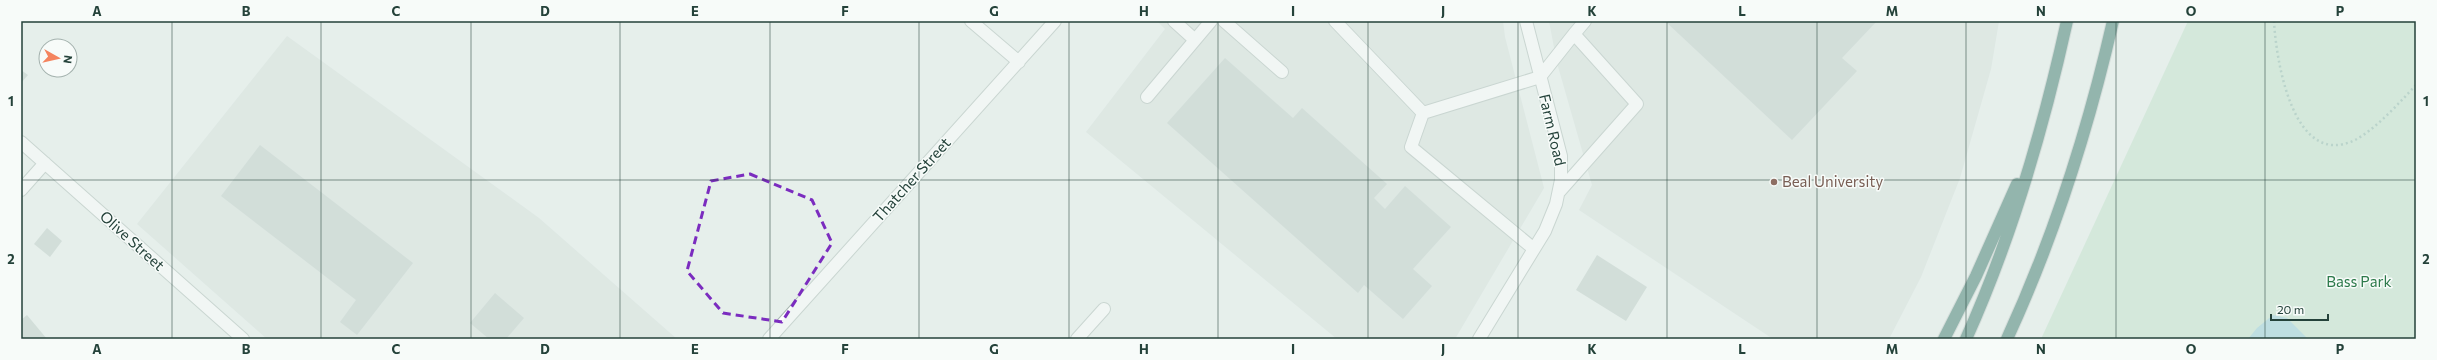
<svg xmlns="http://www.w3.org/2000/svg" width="2437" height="360" font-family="Commissioner,sans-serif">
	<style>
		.built { fill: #d4dfda }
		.green { fill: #bfe0c8 }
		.water { fill: #8ec9d4 }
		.building { fill: #bbcac4 }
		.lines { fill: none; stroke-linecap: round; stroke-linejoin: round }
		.minor-casing { stroke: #a8b8b2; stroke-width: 14 }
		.highway-casing { stroke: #c2cac8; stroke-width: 14 }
		.path { stroke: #86b3a5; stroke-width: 2.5; stroke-dasharray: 2 3; stroke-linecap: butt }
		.minor { stroke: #fff; stroke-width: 12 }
		.highway { stroke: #2f6f62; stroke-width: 12 }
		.marked { fill: none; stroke: #7b2cbf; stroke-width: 3; stroke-dasharray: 8 5; stroke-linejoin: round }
		.grid { fill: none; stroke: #24423a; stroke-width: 1; stroke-opacity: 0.55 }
		.education-dot { fill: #8d6e63; stroke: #f7fbf9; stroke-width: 1.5 }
		.labels { text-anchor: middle; stroke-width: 3; stroke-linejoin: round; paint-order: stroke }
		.street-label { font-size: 15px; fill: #24423a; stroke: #f7fbf9 }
		.education-label { font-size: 15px; fill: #785e54; stroke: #f7fbf9; text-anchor: start }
		.park-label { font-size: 15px; fill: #2d7a4b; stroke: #f7fbf9 }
		.neatline { fill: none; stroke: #24423a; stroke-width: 1.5 }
		.grid-label { font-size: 13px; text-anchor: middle; font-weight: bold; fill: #24423a }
	</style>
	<rect width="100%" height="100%" fill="#e6efeb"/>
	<path class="built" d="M1157 21H1503L1505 37 1544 188 1455 339H1337L1086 132 1165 29Z
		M1549 21H1999L1991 69 1960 178 1921 277 1889 339H1773L1579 210 1592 185 1557 63Z
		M287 36 539 218 677 339H267L137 224Z"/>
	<path class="green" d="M2188 21H2416V339H2041Z"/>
	<path class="water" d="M2273 315 2287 318 2308 339H2248L2257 328Z"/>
	<path class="building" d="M1665 21H1877L1842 58 1857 71 1792 140Z
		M1225 58 1293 118 1302 108 1387 184 1374 198 1385 209 1405 186 1451 227 1413 269 1432 286 1403 319 1364 285 1358 293 1167 123Z
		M21 70 28 75 21 83Z
		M260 145 413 263 357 335 340 322 356 300 221 196Z
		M47 228 62 241 50 257 34 244Z
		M1597 255 1647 287 1626 321 1576 290Z
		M495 293 524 318 506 339H489L470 323Z
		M27 315 47 339H21V320Z"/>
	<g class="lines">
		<defs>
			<path id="minor" d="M971 21 1019 62
				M1224 21 1282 72
				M1335 21 1423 113 1540 77 1574 34 1637 104 1559 192
				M1574 34 1585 21
				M1195 40 1211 21
				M1147 97 1195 40 1174 21
				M1423 113 1411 147 1534 249
				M21 142 243 339
				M21 190 45 163
				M769 339 1055 21
				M1077 339 1104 309
				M1479 339 1545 231 1556 204 1561 180V156L1526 21"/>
			<path id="highway" d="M1944 339 1976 276 2017 184
				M1966 339C2012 237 2043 130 2067 21
				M2007 339C2054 237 2088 130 2113 21"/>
		</defs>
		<use href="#minor" class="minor-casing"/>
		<use href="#highway" class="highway-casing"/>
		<path class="path" d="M2274 21C2276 60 2293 170 2355 140 2375 130 2401 101 2416 85"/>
		<use href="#minor" class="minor"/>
		<use href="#highway" class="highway"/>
	</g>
	<path d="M0 0H2437V360H0ZM750 174 812 200 832 243 782 322 723 313 687 271 711 181Z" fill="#e6efeb" fill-opacity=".55" fill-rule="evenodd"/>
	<path class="marked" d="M750 174 812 200 832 243 782 322 723 313 687 271 711 181Z"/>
	<path class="grid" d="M172 21V339M321 21V339M471 21V339M620 21V339M770 21V339M919 21V339M1069 21V339M1218 21V339M1368 21V339M1518 21V339M1667 21V339M1817 21V339M1966 21V339M2116 21V339M2265 21V339M21 180H2416"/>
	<circle class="education-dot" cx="1774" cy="182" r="4"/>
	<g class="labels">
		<g class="street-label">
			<text transform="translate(1552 130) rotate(77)" y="5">Farm Road</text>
			<text transform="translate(912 180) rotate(-48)" y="5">Thatcher Street</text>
			<text transform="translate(132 241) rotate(42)" y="5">Olive Street</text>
		</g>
		<g class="education-label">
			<text x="1782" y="187">Beal University</text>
		</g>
		<g class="park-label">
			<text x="2359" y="287">Bass Park</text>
		</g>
	</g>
	<rect width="2437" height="360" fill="none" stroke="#f7fbf9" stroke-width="44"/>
	<g transform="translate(58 58) rotate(98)"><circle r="19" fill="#f7fbf9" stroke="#a3b1ad"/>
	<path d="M0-3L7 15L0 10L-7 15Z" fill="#f4845f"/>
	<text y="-6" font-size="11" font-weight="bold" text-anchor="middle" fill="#24423a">N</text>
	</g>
	<path d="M2271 314v6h57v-6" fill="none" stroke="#24423a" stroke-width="2"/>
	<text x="2277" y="314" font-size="12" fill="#24423a" stroke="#f7fbf9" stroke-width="3" paint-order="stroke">20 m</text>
	<rect x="22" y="22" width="2393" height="316" class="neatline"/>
	<g class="grid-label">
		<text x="97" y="16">A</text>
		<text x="246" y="16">B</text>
		<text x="396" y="16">C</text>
		<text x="545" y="16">D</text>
		<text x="695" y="16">E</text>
		<text x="845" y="16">F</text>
		<text x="994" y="16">G</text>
		<text x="1144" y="16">H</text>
		<text x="1293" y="16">I</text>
		<text x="1443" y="16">J</text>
		<text x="1592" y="16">K</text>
		<text x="1742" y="16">L</text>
		<text x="1892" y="16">M</text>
		<text x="2041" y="16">N</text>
		<text x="2191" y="16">O</text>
		<text x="2340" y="16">P</text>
		<text x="11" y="106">1</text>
		<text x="2426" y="106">1</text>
		<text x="11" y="264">2</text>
		<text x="2426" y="264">2</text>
		<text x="97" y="354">A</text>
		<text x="246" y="354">B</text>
		<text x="396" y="354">C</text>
		<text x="545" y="354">D</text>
		<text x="695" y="354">E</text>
		<text x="845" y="354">F</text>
		<text x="994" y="354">G</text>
		<text x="1144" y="354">H</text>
		<text x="1293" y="354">I</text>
		<text x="1443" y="354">J</text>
		<text x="1592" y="354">K</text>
		<text x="1742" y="354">L</text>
		<text x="1892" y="354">M</text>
		<text x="2041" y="354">N</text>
		<text x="2191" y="354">O</text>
		<text x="2340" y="354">P</text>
	</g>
</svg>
